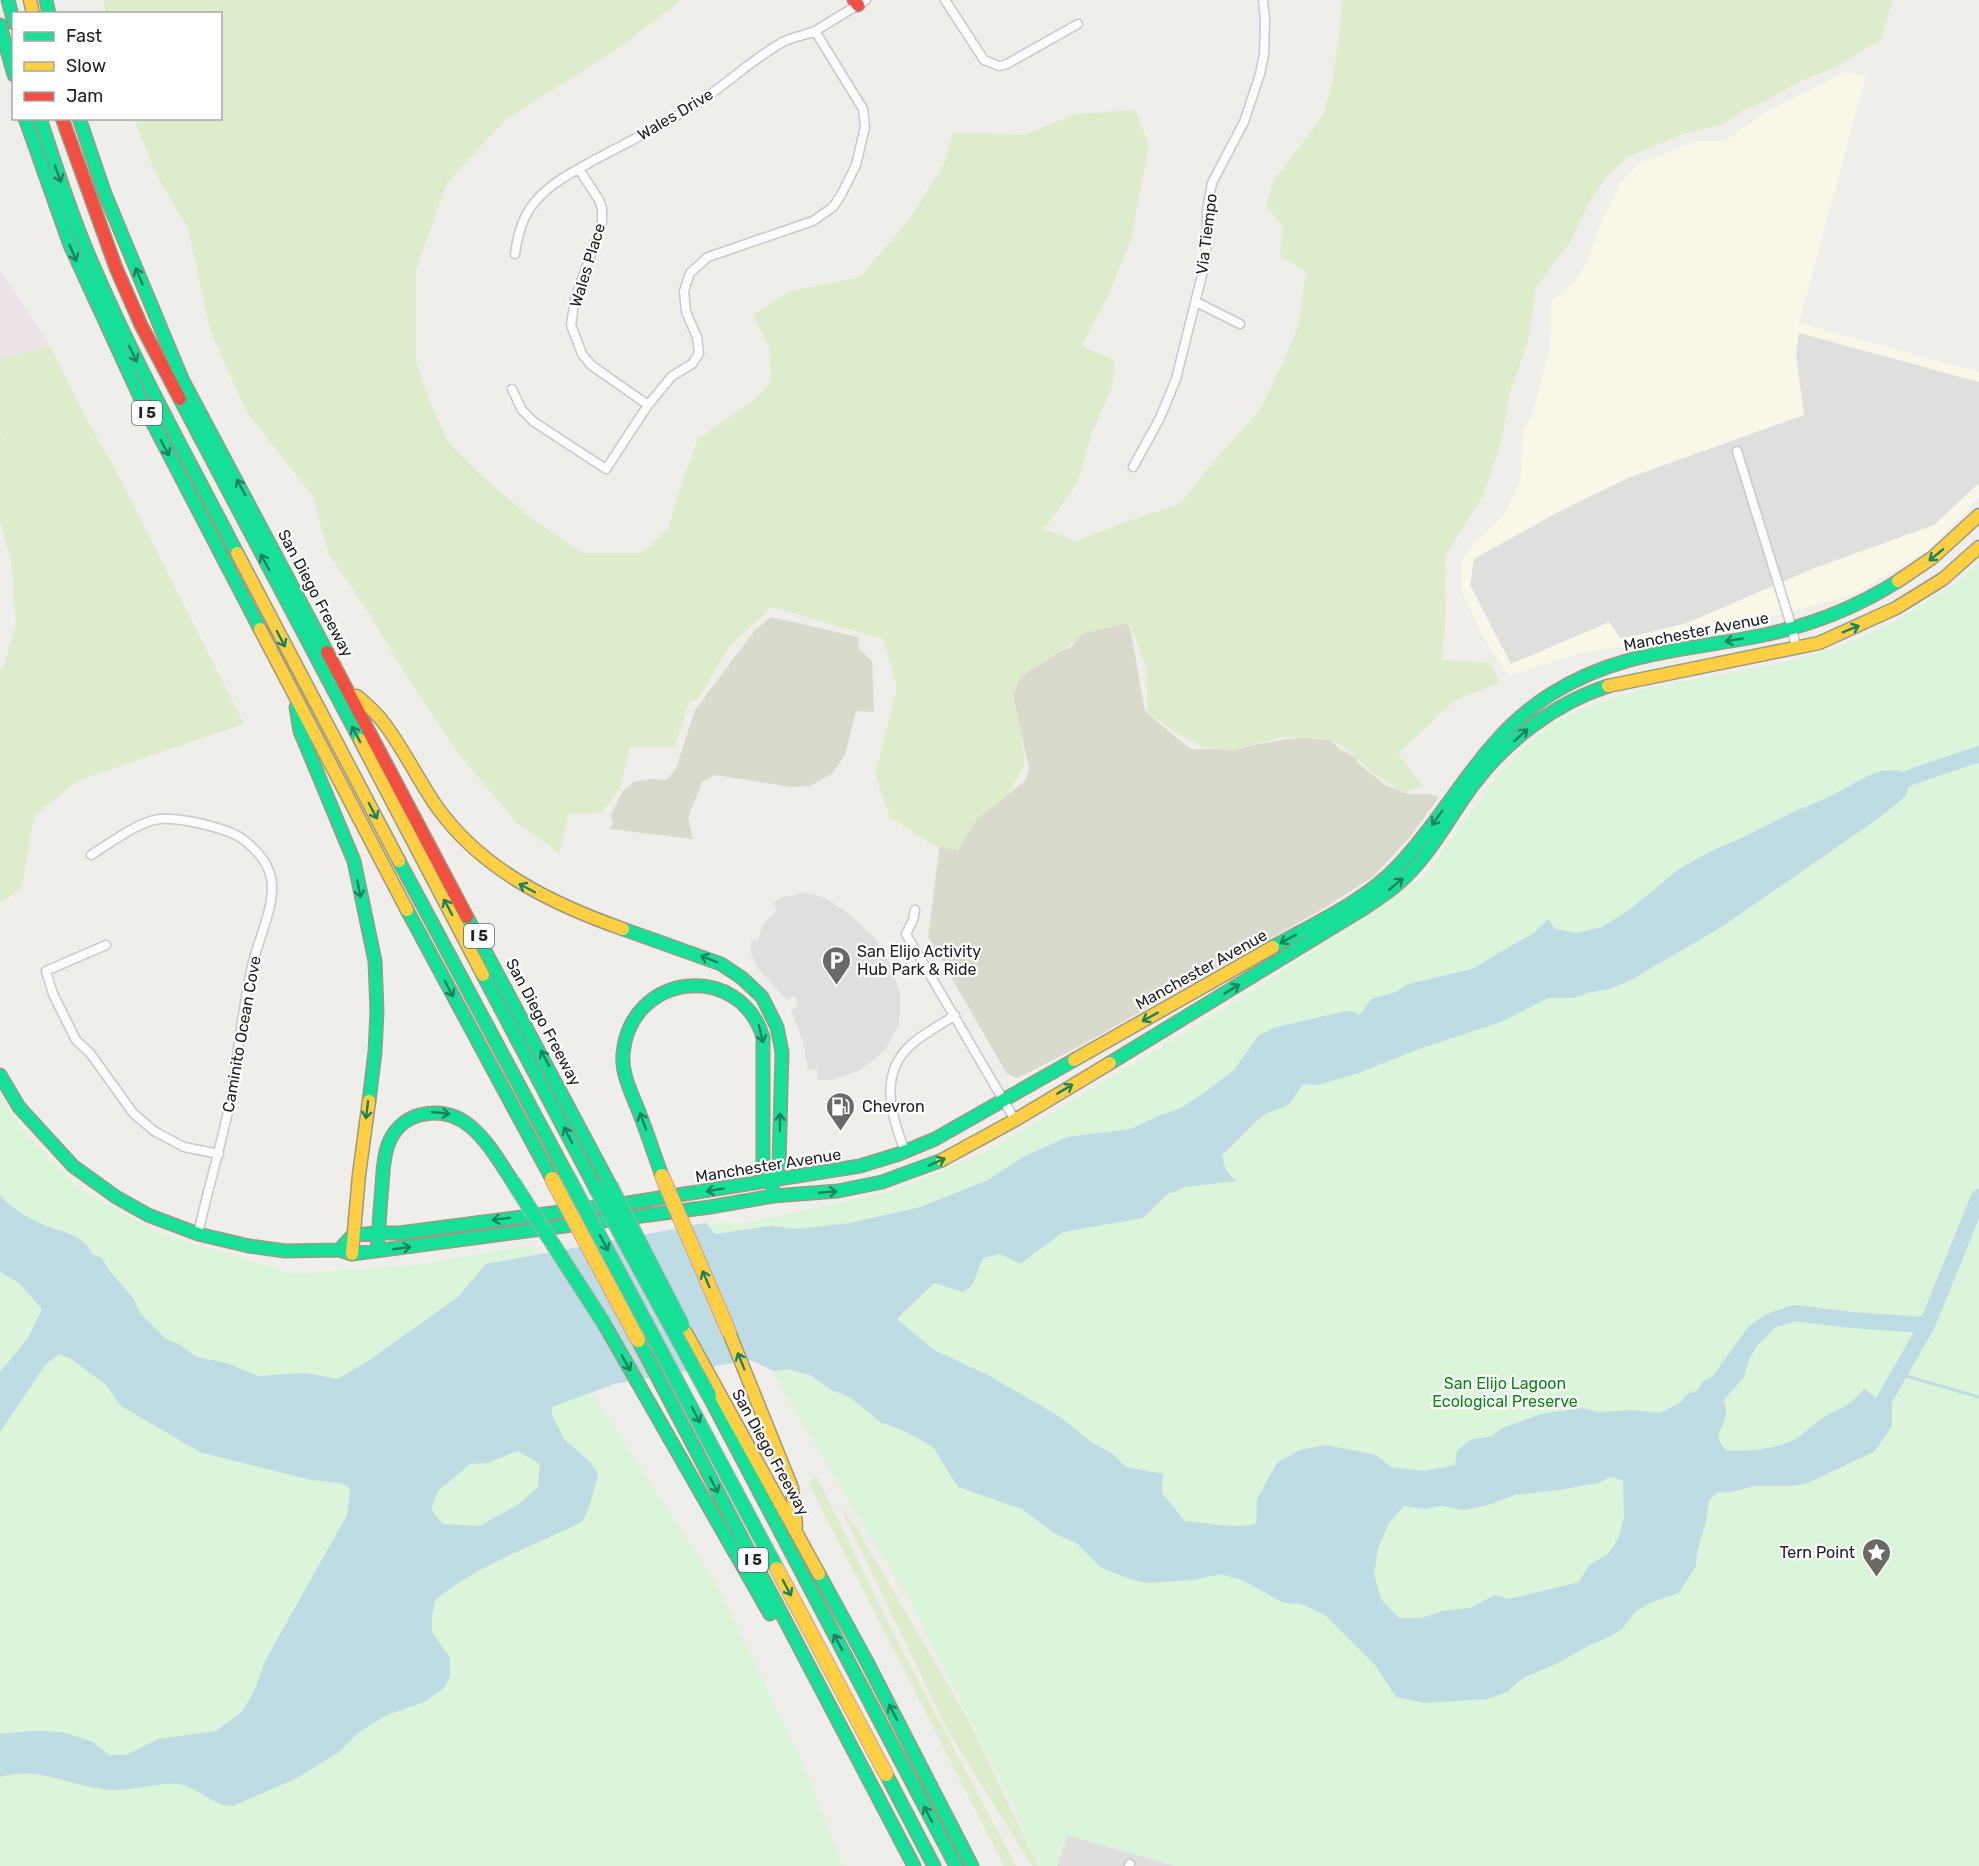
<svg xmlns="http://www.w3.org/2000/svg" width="1979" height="1866" font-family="Rubik,sans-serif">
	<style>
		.residential { fill: #dfdedc }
		.industrial { fill: #ede4e9 }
		.education { fill: #f8f7e8 }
		.construction { fill: #d9d9cd }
		.grass { fill: #ddeccb }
		.park { fill: #daf5da }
		.parking { fill: #e0dfde }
		.water { fill: #bfdbe3; fill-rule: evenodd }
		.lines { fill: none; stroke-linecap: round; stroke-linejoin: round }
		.stream { stroke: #bfdbe3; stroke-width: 3 }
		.river { stroke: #bfdbe3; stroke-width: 16 }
		.street-casing { stroke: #c9c8c7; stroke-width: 11 }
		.fast-casing { stroke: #999a82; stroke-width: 15 }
		.slow-casing { stroke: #999a82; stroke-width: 15 }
		.jam-casing { stroke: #999a82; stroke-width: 15 }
		.street { stroke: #fdfcfc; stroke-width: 8 }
		.fast { stroke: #16e098; stroke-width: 12 }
		.slow { stroke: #ffcf43; stroke-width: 12 }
		.jam { stroke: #f24e42; stroke-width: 12 }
		.fast-bridge-casing { stroke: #c5a2ac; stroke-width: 16; stroke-linecap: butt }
		.slow-bridge-casing { stroke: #c5a2ac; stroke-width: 16; stroke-linecap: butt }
		.fast-bridge { stroke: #16e098; stroke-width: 14 }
		.slow-bridge { stroke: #ffcf43; stroke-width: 14 }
		.oneway { stroke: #1c815d }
		.labels { text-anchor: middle; stroke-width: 4.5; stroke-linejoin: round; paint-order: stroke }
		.shield { fill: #fff; stroke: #646464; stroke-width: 1.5 }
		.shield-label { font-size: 15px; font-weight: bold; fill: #222 }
		.street-label { font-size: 16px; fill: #222; stroke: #fff }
		.poi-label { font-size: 16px; fill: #222; stroke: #fff; text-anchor: start }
		.park-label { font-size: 16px; fill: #0c8416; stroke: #fff }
	</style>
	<rect width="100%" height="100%" fill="#f0eeeb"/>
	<path class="residential" d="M1067 1835 1176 1866H1057Z"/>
	<path class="industrial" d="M0 270 50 345 0 360Z"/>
	<path class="education" d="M1846 72 1866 76 1799 323 1979 372V497L1927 551 1854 594 1771 617 1665 641 1581 653 1509 676 1482 635 1462 591 1461 562 1475 542 1504 515 1520 481 1523 432 1532 415 1550 346 1551 302 1575 281 1587 262 1600 225 1620 184 1638 164 1697 141H1725L1766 112Z"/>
	<path class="construction" d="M771 617 858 637 859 649 872 661 874 712 856 711 845 755 832 774 810 786 791 787 716 775 702 782 688 818 693 839 609 829 613 823 611 815 622 792 635 781 651 779 667 780 676 768 695 710 755 630Z
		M1122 618 1130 627 1145 711 1184 744 1192 749H1232L1287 739 1318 737 1331 740 1339 749 1357 758V762L1385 785 1409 794H1431L1439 797 1411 836 1373 877 1321 910 1080 1046 1018 1078 1007 1074 928 937 940 842 973 817 1010 793 1026 780 1029 768 1013 696 1021 676 1061 651 1072 647 1082 631Z"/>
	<path class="grass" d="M103 0H681L619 48 505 120 447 183 416 270V360L429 400 448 442 483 477 529 516 582 553H642L668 529 682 482 698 439 750 403 771 383 769 347 753 315 790 291 860 277 909 220 944 164 953 133 1024 135 1075 114 1135 110 1149 145 1131 240 1109 293 1082 346 1114 360 1113 385 1093 430 1077 484 1044 529 1076 542 1119 524 1180 504 1213 462 1260 410 1284 360 1299 324 1306 272 1280 256 1283 227 1266 205 1274 180 1322 117 1333 81 1343 0H1893L1881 39 1836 67 1801 81 1765 101 1742 111 1721 125 1683 134 1630 156 1608 175 1589 202 1571 241 1536 287 1528 342 1509 395 1502 438 1484 494 1445 556 1446 614 1442 660 1492 663 1499 683 1454 701 1398 754 1423 786 1404 793 1373 773 1347 749 1331 740 1281 737 1233 751 1202 747 1172 730 1148 713 1146 668 1130 623 1085 633 1061 651 1021 676 1013 696 1021 732 1025 764 1006 797 977 819 958 851 932 845 890 817 875 775 897 687 883 639 771 607 727 649 699 698 689 703 675 746 630 747 620 789 601 813 569 814 559 853 516 822 458 753 402 669 372 618 329 554 312 495 246 411 210 330 188 228 156 174 134 119 220 118V14L106 13Z
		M50 345 81 409 123 484 244 724 79 780 34 816 22 887 0 904V669H3L16 624 11 562 0 521V435L2 434 0 430V360Z
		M817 1477 892 1631 1016 1866H1004L808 1482Z
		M840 1507 856 1527 970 1723 1038 1866H1032L947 1729Z"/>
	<path class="park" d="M1979 563V1866H1176L1067 1835 1057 1866H1038L1012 1801 909 1599 787 1398 696 1224 746 1223 894 1191 993 1149 1234 1003 1425 876 1494 781 1524 747 1557 721 1595 704 1639 690 1780 664 1840 647 1896 621 1960 580Z
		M0 1093 20 1128 79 1188 160 1234 294 1274 416 1265 533 1245 591 1392 714 1580 800 1756 843 1866H0Z"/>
	<path class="parking" d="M1799 333 1979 382V483L1934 525 1812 569 1687 623 1621 639 1609 622 1511 664 1470 585 1474 559 1558 512 1628 478 1804 415 1796 354Z
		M801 893 816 895 828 899 851 916 875 938 891 966 900 993V1014L898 1027 885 1050 860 1070 832 1080H817V1069L808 1070 803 1042 791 1010 799 1006 794 996 787 1000 759 970 751 954V939L758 940 763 924 777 910 773 903 781 898Z"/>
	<path class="water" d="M1898 770 1911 777 1906 796 1879 818 1723 926 1631 980 1610 989 1591 992 1573 998H1548L1501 1022 1416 1050 1356 1074 1317 1085 1303 1084 1289 1105 1263 1115 1222 1155 1226 1170 1236 1181 1185 1187 1166 1195 1143 1218 1063 1232 1020 1264 1000 1254 983 1258 972 1286 963 1292 934 1283 897 1319 934 1350 988 1375 1060 1417 1094 1444 1113 1454 1126 1467 1163 1474 1162 1493 1185 1521C1213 1523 1227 1529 1256 1524L1257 1499 1277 1463 1300 1450 1326 1445 1376 1455 1391 1467 1424 1471 1455 1465 1457 1451 1470 1440 1492 1436 1502 1428 1541 1414 1582 1408 1600 1412 1632 1410 1660 1413 1681 1402 1686 1395 1698 1390 1703 1381 1712 1377 1748 1327 1763 1316 1770 1321 1749 1360 1744 1377 1724 1400C1725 1405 1727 1411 1726 1415 1722 1433 1711 1432 1726 1450 1747 1452 1779 1449 1797 1438 1806 1433 1813 1424 1822 1418 1831 1412 1843 1409 1851 1402 1856 1399 1860 1393 1864 1389L1879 1400 1886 1393 1888 1385 1892 1384V1426L1875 1451 1808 1483 1791 1486H1755L1730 1492 1717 1493 1709 1500 1706 1522 1697 1552 1696 1566 1679 1593 1652 1602 1636 1611 1622 1629 1609 1637 1590 1645 1558 1663 1523 1678 1507 1692 1487 1699 1423 1703 1396 1697 1375 1665 1325 1615 1301 1604 1284 1603 1244 1581 1221 1574 1192 1580 1148 1583 1130 1579 1100 1567 1078 1544 1054 1533 1022 1509 958 1487 933 1447 907 1432 880 1422 851 1398 830 1389 810 1375 787 1369 774 1371 750 1360 614 1384 552 1407V1415L564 1439 590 1462 598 1474 590 1505 582 1522C533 1546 478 1565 435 1600L432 1616V1632L450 1658V1677L444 1688 424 1702 387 1715 359 1732 339 1752 297 1778 233 1806C215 1807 200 1789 182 1785 162 1780 135 1791 113 1790 72 1788 42 1765 0 1777V1734L31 1731 63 1732 93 1742 109 1755H126L158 1739 216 1731 242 1712 255 1689 265 1661 347 1515 350 1488 341 1483 312 1480 200 1452 121 1406 106 1385 71 1359 60 1354 46 1364 0 1432V1372L28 1338 42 1309 19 1283 0 1272V1195C11 1208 26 1217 42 1224 60 1232 84 1234 92 1254L102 1258 108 1269 133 1298 140 1313 166 1339 179 1344 196 1357 227 1363 258 1376 305 1373 338 1379 371 1359 458 1297 486 1264 706 1223 715 1234 771 1226 798 1229 850 1223 920 1207 986 1181 1025 1156 1067 1137 1131 1129 1160 1115 1181 1108 1204 1093 1234 1070 1259 1035 1276 1027 1342 1012 1351 1011 1360 1015 1371 999 1396 992 1408 984 1475 968 1500 952 1534 933 1548 919 1555 929 1576 933 1602 927 1629 910 1679 869 1709 852 1744 837 1789 814 1833 795 1867 776 1882 771ZM518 1451 540 1464 538 1487 519 1504 480 1526 443 1524 431 1509 438 1491 470 1464 487 1463ZM1610 1477 1623 1480 1624 1517 1618 1539 1608 1554 1589 1565 1579 1582 1508 1599 1495 1595 1470 1608 1443 1611 1421 1618H1399L1381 1599 1374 1574 1378 1548 1389 1523 1404 1506 1426 1509 1441 1506 1464 1510 1488 1505 1515 1495 1558 1490 1599 1483Z"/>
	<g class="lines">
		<path class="stream" d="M1899 1374 1979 1397"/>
		<path class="river" d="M1893 785 1911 777 1979 754
			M1756 1336 1770 1321 1795 1313 1851 1320 1927 1325
			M1883 1402 1927 1325 1979 1197"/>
		<defs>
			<path id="street" d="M945 0 984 60 999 66 1007 64 1078 24
				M579 169 599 200 602 208V223L575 299 571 325 582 354 591 365 648 405
				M515 254C519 225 526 207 549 188 563 176 581 168 596 159 627 143 658 127 688 109 721 90 748 62 781 43 793 36 804 36 815 31L866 0
				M1196 302 1240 324
				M512 389 522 410 534 422 606 469 648 405 672 376 692 364 699 353 697 337 686 312 684 291 690 273 708 257 813 221 833 207 841 195 856 165 865 127 863 109 815 31
				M1737 451 1792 628 1796 648
				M1133 467 1160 418 1176 379 1206 259 1207 210 1212 183 1244 122 1260 74 1264 54 1265 19 1263 0
				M91 855C109 844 134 825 154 820 173 815 221 827 238 836 251 844 266 859 270 874 279 901 256 942 251 971 242 1012 238 1055 231 1097 222 1143 208 1188 198 1234
				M915 910 913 920 906 934 1015 1120
				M106 945 46 971 53 994 76 1040 90 1053 133 1113 154 1131 184 1147 219 1154
				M905 1151C891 1116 878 1073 912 1044 924 1033 941 1025 955 1015
				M1129 1866 1130 1864"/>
			<path id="fast" d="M8 0 14 23
				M46 0 49 14
				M0 25 14 75
				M25 118 70 245 145 408 260 629
				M40 118C57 170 74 223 96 272 138 369 189 460 237 553
				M79 118 105 194 182 379 327 652
				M180 399 360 740
				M296 707 300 731 354 861 375 961 377 1011 375 1052 369 1101
				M399 861 566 1173
				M407 910 552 1179
				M467 917 610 1185
				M623 929 721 964 742 978 762 997 777 1027 782 1052 779 1165 772 1179 773 1196
				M1273 947C1315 923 1364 902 1398 866 1453 808 1480 739 1551 694 1622 650 1686 651 1764 635 1812 625 1857 607 1898 581
				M483 975 595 1187
				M1110 1063 1366 907C1377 899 1389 892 1399 883 1430 856 1449 817 1473 785 1506 741 1555 703 1608 686
				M0 1075 19 1107 73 1166 116 1197 148 1215 198 1234 249 1246 285 1251 339 1250 352 1254
				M662 1176C655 1157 649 1138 642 1120 635 1099 621 1077 623 1054 630 973 739 960 763 1037V1166L772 1179
				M378 1233H399L628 1203 860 1166 899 1154 935 1139 1074 1060
				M339 1250 353 1235 378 1233
				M377 1251C379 1229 380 1208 382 1186 383 1173 383 1158 388 1145 393 1131 404 1119 420 1115 468 1103 490 1148 513 1182
				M352 1254 710 1207 773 1196 838 1191 882 1182 942 1160
				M603 1322 770 1614
				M638 1340 914 1866
				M709 1396 956 1866
				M819 1574 866 1660 972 1866
				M886 1774 934 1866"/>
			<path id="slow" d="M30 0 33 14
				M237 553 399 861
				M1898 581 1932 558 1979 515
				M260 629 407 910
				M1608 686 1819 643 1896 608 1943 579 1979 547
				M357 696C366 704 376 712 383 722 404 749 418 780 437 807 482 870 552 904 623 929
				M360 740 483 975
				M1074 1060 1273 947
				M942 1160 1015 1120 1110 1063
				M352 1254 359 1175 369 1101
				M729 1332 792 1488 796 1526
				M686 1333 819 1574"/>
			<path id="jam" d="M854 0 858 5
				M62 118 116 268 141 325 180 399
				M327 652 467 917"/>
		</defs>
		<use href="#street" class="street-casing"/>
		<use href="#fast" class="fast-casing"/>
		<use href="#slow" class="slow-casing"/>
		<use href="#jam" class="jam-casing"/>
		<use href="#street" class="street"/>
		<use href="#fast" class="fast"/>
		<use href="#slow" class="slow"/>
		<use href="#jam" class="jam"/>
		<defs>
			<path id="fast-bridge" d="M566 1173 777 1569
				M513 1182 603 1322
				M610 1185 682 1325
				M595 1187 709 1396"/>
			<path id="slow-bridge" d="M662 1176 729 1332
				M552 1179 638 1340
				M777 1569 886 1774"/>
		</defs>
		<use href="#fast-bridge" class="fast-bridge-casing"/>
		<use href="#slow-bridge" class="slow-bridge-casing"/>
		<use href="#fast-bridge" class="fast-bridge"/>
		<use href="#slow-bridge" class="slow-bridge"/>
	</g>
	<defs><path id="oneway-shaft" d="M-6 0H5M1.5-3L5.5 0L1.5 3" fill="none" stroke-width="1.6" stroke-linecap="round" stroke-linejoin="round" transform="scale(1.5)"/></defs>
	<g class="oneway">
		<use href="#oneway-shaft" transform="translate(58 174) rotate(70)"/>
		<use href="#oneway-shaft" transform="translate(73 253) rotate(67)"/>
		<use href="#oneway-shaft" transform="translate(139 276) rotate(-113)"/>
		<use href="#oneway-shaft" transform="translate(133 354) rotate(64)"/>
		<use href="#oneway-shaft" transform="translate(165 448) rotate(62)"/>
		<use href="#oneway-shaft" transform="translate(241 487) rotate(-118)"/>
		<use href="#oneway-shaft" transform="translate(1936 555) rotate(141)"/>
		<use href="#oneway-shaft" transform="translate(265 562) rotate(-118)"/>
		<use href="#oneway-shaft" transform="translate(1851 629) rotate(-22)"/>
		<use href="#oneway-shaft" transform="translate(281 639) rotate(62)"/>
		<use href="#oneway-shaft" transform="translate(1734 640) rotate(170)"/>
		<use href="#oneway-shaft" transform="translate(356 734) rotate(-118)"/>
		<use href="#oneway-shaft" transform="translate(1521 735) rotate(-42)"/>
		<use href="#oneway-shaft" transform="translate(373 811) rotate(62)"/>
		<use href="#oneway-shaft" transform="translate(1437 818) rotate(127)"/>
		<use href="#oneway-shaft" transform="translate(1396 884) rotate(-40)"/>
		<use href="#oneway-shaft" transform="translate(527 888) rotate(-152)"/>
		<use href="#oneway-shaft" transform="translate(359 889) rotate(79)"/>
		<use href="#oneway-shaft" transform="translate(448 907) rotate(-118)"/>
		<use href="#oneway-shaft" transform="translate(1288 939) rotate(151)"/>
		<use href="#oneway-shaft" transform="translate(709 959) rotate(-158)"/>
		<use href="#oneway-shaft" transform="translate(449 989) rotate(62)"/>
		<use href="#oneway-shaft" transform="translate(1232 989) rotate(-31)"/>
		<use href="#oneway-shaft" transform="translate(1150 1017) rotate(151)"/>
		<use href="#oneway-shaft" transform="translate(761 1034) rotate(76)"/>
		<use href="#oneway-shaft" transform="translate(545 1058) rotate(-118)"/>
		<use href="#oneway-shaft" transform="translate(1065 1089) rotate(-31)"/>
		<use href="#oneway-shaft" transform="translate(367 1110) rotate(97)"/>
		<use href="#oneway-shaft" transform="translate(441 1113) rotate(6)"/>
		<use href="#oneway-shaft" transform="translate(643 1121) rotate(-110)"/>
		<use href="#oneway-shaft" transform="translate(780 1122) rotate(-89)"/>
		<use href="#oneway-shaft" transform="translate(568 1135) rotate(-117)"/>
		<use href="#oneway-shaft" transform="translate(937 1162) rotate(-24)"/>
		<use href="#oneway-shaft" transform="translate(715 1190) rotate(170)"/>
		<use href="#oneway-shaft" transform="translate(828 1192) rotate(-5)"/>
		<use href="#oneway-shaft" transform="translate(501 1219) rotate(173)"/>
		<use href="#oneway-shaft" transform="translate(604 1243) rotate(62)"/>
		<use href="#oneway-shaft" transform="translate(402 1248) rotate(-8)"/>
		<use href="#oneway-shaft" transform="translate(706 1279) rotate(-113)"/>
		<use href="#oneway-shaft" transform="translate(741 1361) rotate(-112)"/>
		<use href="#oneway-shaft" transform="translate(626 1363) rotate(61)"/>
		<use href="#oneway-shaft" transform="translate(696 1415) rotate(62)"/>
		<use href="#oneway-shaft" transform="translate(714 1485) rotate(62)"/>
		<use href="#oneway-shaft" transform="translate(787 1588) rotate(62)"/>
		<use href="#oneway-shaft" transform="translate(838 1642) rotate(-118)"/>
		<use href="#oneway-shaft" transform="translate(893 1712) rotate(-118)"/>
		<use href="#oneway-shaft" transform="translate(928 1814) rotate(-118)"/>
	</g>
	<defs>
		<symbol id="parking-pin" viewBox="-11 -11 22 30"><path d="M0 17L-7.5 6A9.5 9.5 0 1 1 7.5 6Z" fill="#6a6968" stroke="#fff"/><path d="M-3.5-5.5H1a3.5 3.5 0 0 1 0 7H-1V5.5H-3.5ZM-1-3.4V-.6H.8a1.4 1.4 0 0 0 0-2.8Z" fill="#fff"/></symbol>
		<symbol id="fuel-pin" viewBox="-11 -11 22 30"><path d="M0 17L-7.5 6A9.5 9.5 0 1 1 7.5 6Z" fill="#6a6968" stroke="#fff"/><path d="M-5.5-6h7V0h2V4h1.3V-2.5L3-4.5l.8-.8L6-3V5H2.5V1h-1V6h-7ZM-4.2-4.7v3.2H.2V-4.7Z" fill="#fff"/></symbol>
		<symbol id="sight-pin" viewBox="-11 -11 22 30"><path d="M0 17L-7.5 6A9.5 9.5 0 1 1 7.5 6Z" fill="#6a6968" stroke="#fff"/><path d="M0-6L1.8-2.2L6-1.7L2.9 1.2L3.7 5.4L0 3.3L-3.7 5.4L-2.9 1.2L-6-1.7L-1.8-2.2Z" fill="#fff"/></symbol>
	</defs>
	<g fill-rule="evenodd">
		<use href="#parking-pin" x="820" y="944" width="33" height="45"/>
		<use href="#fuel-pin" x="824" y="1090" width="33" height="45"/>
		<use href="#sight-pin" x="1860" y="1536" width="33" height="45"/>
	</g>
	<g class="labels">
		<g class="shield">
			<rect x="132" y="401" width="30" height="24" rx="4.5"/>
			<rect x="464" y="924" width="30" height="24" rx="4.5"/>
			<rect x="738" y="1548" width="30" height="24" rx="4.5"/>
		</g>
		<g class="shield-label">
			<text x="147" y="418">I 5</text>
			<text x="479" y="941">I 5</text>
			<text x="753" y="1565">I 5</text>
		</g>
		<g class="street-label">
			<text transform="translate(675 114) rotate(-31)" y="6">Wales Drive</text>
			<text transform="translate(1206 234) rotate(-83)" y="6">Via Tiempo</text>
			<text transform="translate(587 265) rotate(-73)" y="6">Wales Place</text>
			<text transform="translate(316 593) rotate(62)" y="6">San Diego Freeway</text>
			<text transform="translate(1696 631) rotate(-11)" y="6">Manchester Avenue</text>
			<text transform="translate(1201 969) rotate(-29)" y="6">Manchester Avenue</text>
			<text transform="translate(544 1022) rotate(62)" y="6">San Diego Freeway</text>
			<text transform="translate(241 1034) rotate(-80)" y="6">Caminito Ocean Cove</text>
			<text transform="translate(768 1165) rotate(-9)" y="6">Manchester Avenue</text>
			<text transform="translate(771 1452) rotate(61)" y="6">San Diego Freeway</text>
		</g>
		<g class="poi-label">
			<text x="857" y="957">San Elijo Activity<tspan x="857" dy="18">Hub Park &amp; Ride</tspan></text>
			<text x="862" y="1112">Chevron</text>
			<text x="1855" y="1558" text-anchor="end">Tern Point</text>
		</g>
		<g class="park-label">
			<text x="1505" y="1389">San Elijo Lagoon<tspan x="1505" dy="18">Ecological Preserve</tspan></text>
		</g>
	</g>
	<rect x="12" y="12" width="210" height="108" fill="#ffffff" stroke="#a7a7a7" stroke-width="1.5"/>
	<rect x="24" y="32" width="30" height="9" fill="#16e098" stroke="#a7a7a7" stroke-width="1.5"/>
	<text x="66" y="42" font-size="18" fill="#222222">Fast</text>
	<rect x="24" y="62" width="30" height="9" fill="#ffcf43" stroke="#a7a7a7" stroke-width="1.5"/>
	<text x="66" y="72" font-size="18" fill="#222222">Slow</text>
	<rect x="24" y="92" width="30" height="9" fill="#f24e42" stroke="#a7a7a7" stroke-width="1.5"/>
	<text x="66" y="102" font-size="18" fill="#222222">Jam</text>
</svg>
